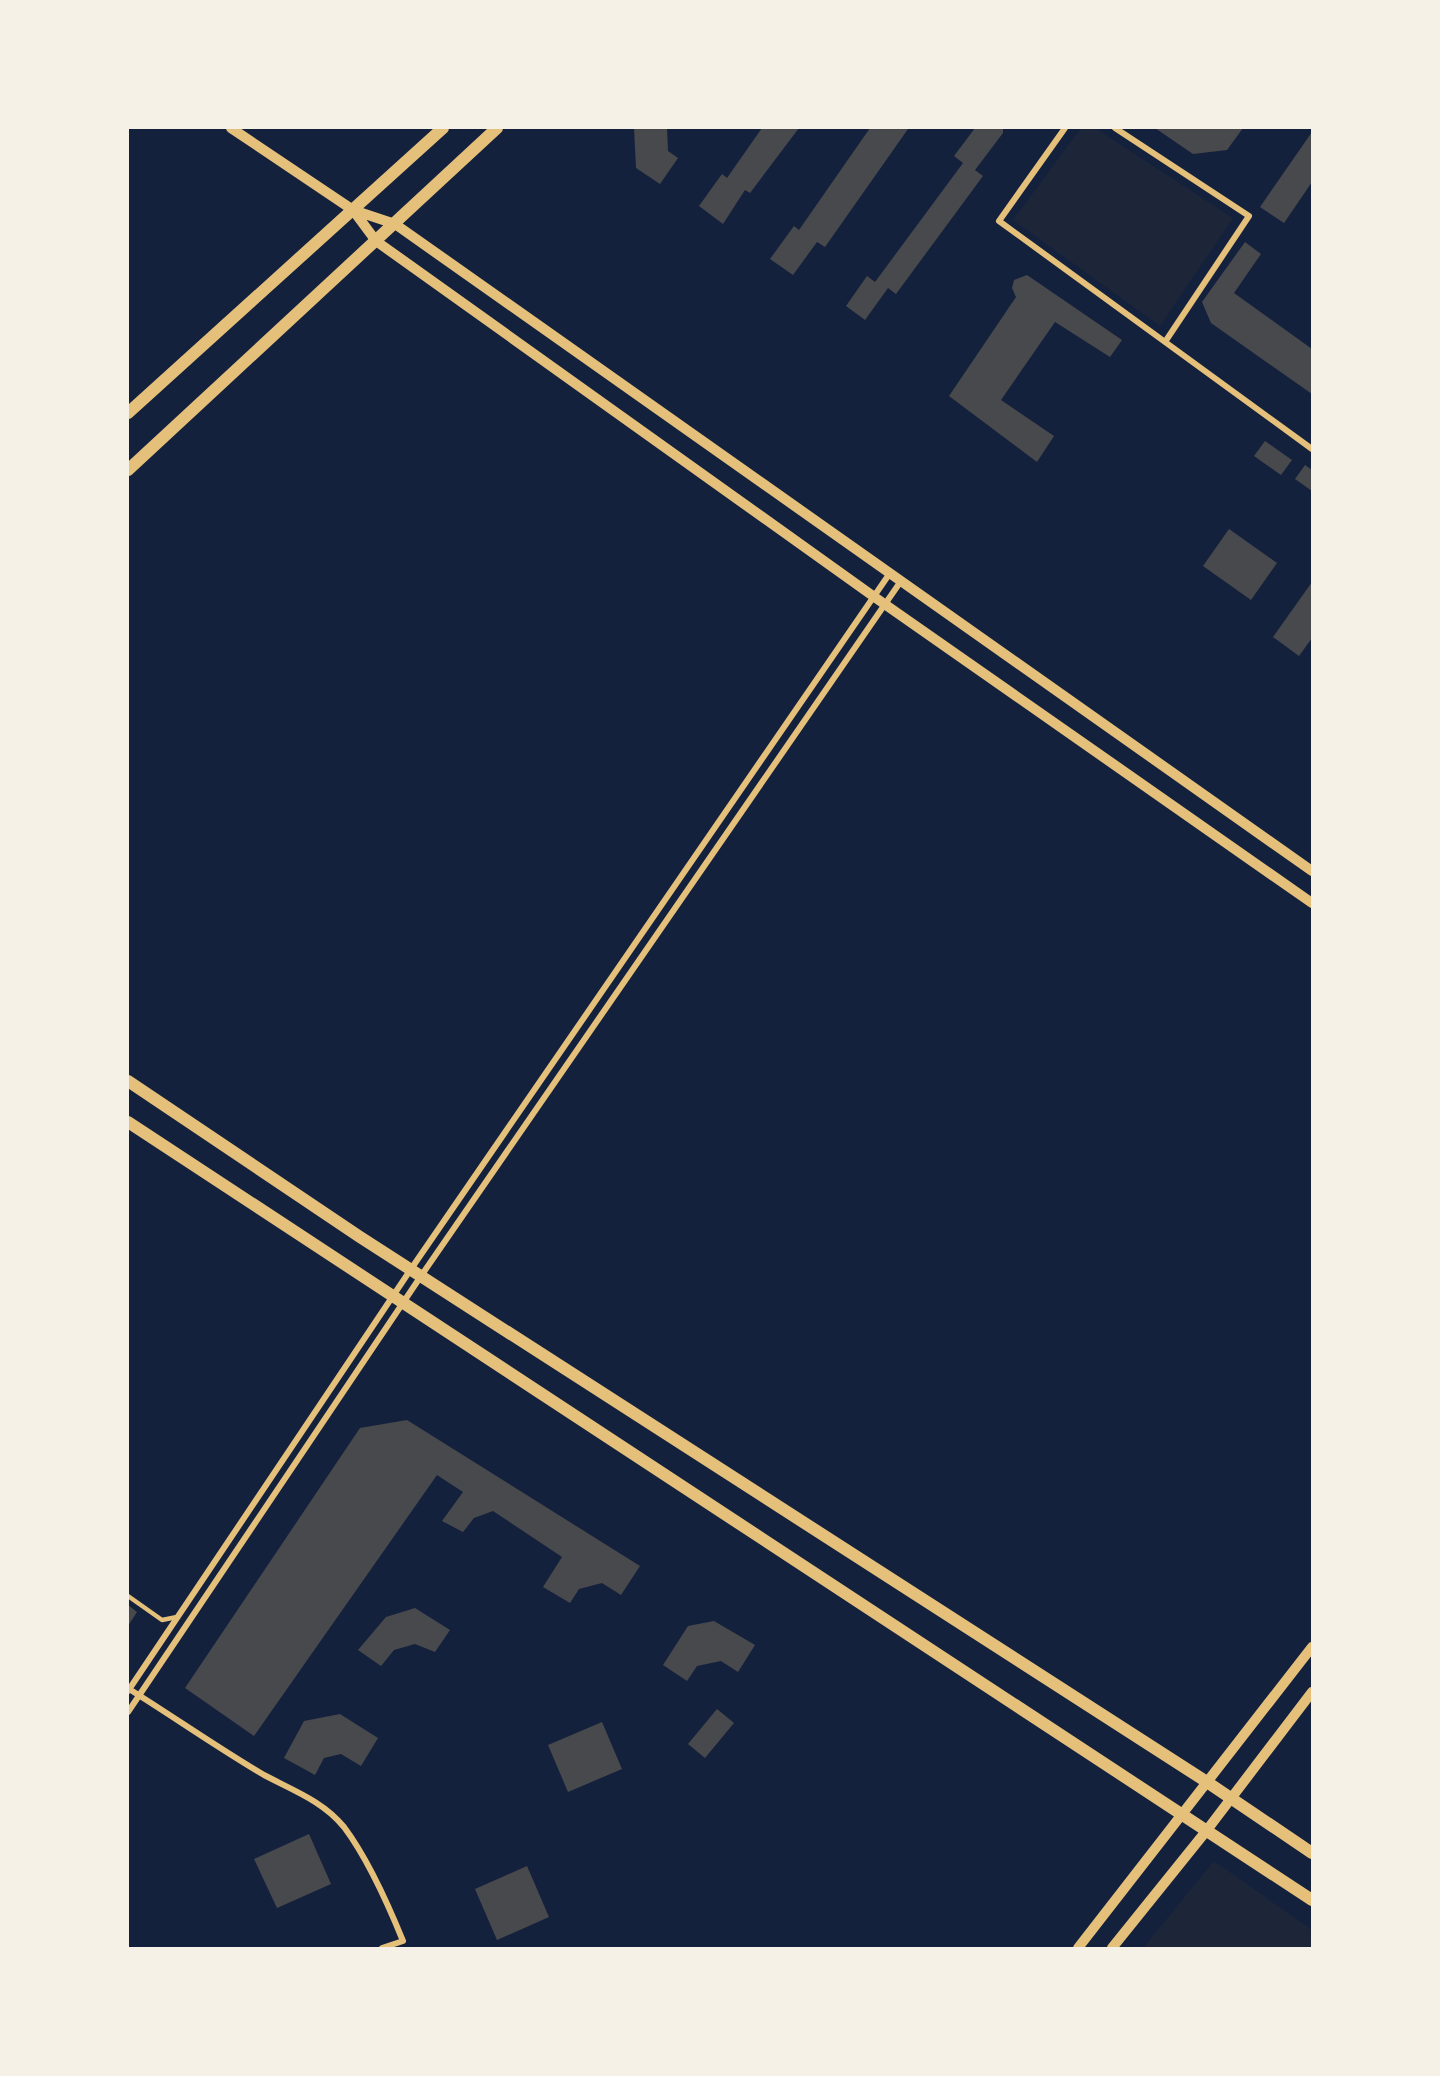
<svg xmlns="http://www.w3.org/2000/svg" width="1440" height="2076" font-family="Jost,sans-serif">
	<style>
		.green { fill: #1d2539 }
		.building { fill: #48494c }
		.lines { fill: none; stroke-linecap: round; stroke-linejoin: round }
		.service { stroke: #e5c07b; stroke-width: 4.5 }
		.minor { stroke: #e5c07b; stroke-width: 6 }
		.tertiary { stroke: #e5c07b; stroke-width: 10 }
		.secondary { stroke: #e5c07b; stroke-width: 12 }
	</style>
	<rect width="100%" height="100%" fill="#14213d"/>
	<path class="green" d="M1081 128H1095L1233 218 1160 326 1013 220Z
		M1214 1861 1312 1930V1948H1143Z"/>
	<path class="building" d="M634 128H667L668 151 678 158 660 184 636 168Z
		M762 128H799L750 193 745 190 723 224 699 206 722 174 727 178Z
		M870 128 908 129 825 247 817 242 793 275 770 259 794 226 799 230Z
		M975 128H1003V133L975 170 983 176 896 294 888 288 865 320 846 306 867 276 875 282 963 163 954 156Z
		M1155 128H1243L1227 150 1193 154Z
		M1312 132V182L1284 223 1260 207Z
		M1245 242 1261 254 1234 293 1312 349V394L1211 323 1202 302Z
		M1027 275 1122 340 1110 357 1055 322 1001 400 1054 436 1037 462 949 396 1016 297 1012 288 1014 280Z
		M1265 441 1292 460 1281 475 1254 456Z
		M1305 465 1312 470V491L1295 479Z
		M1229 529 1277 563 1251 600 1203 566Z
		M1312 582V638L1299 656 1273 637Z
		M407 1420 640 1566 621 1595 602 1583 579 1589 570 1603 543 1587 562 1557 493 1511 474 1518 463 1532 442 1521 463 1492 437 1475 254 1736 185 1688 360 1428Z
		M128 1605 137 1612 128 1626Z
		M415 1608 450 1630 435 1652 415 1644 394 1650 381 1666 358 1650 386 1617Z
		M714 1621 755 1645 738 1672 721 1661 697 1666 687 1681 663 1665 688 1626Z
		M717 1709 734 1723 705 1758 688 1744Z
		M340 1714 378 1738 361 1766 341 1754 324 1758 315 1775 284 1758 304 1721Z
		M602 1722 622 1769 568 1792 548 1745Z
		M309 1834 331 1884 277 1908 254 1859Z
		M527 1866 549 1917 497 1940 475 1889Z"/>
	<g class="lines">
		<path class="service" d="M128 1596 162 1620 177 1617"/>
		<path class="minor" d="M1065 128 999 221 1312 449
			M1115 128 1249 216 1165 342
			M129 1689C174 1717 218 1748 264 1775 292 1790 323 1801 344 1827 368 1859 388 1904 403 1941L382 1948
			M128 1691 411 1269 890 573
			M128 1712 421 1276 901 581"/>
		<path class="tertiary" d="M231 128 353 210 376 241 873 596 1312 903
			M353 210 395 224 1312 871
			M1078 1948 1312 1647
			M1112 1948 1207 1830 1312 1692"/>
		<path class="secondary" d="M128 413 443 128
			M128 470 497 128
			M128 1081 360 1237 1207 1782 1312 1853
			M128 1122 1312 1900"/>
	</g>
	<rect width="1440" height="2076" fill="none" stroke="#f6f1e7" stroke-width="258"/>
</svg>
